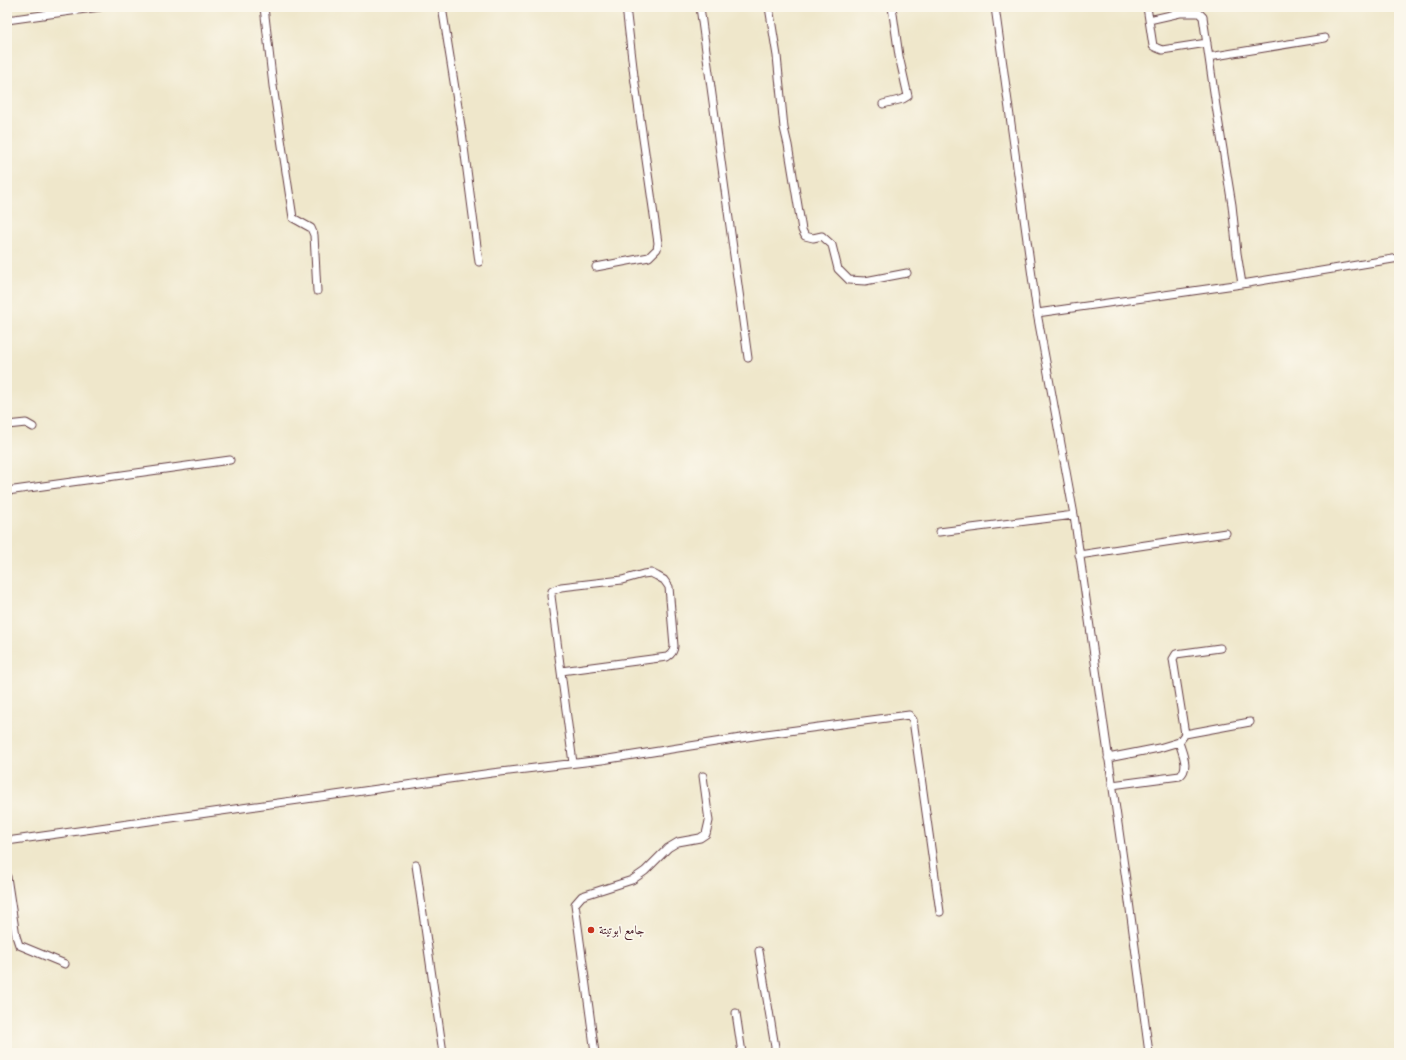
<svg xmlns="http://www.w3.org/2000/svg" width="1406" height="1060" font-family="'IM FELL Double Pica',Amiri,serif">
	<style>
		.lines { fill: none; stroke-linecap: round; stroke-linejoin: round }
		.minor-casing { stroke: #633d43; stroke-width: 9 }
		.minor { stroke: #fff; stroke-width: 7 }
		.poi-dot { fill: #c8321e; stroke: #fbf7ec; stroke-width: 1.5 }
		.labels { text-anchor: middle; stroke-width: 3.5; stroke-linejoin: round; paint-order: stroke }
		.poi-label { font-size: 12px; fill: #4a1f2b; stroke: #fbf7ec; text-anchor: start }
	</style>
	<rect width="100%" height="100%" fill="#fbf7ec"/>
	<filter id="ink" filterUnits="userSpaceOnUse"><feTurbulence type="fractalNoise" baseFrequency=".025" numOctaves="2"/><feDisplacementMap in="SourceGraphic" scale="8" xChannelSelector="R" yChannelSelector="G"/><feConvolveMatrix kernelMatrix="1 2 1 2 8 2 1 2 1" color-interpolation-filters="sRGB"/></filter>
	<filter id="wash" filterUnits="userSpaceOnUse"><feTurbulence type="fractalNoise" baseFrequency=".012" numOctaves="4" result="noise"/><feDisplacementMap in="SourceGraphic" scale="16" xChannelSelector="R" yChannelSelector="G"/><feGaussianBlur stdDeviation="0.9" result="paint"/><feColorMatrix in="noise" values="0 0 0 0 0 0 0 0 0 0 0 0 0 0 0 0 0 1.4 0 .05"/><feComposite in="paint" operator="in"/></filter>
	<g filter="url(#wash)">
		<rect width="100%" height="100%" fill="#efe7cb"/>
	</g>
	<g filter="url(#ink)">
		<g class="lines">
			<defs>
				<path id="minor" d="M264 7 273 86 293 218 311 228 314 235 317 291
					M442 7 462 132 479 262
					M700 7 748 358
					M769 7 777 56 784 128 788 145 802 230 805 236 813 238 822 236 832 245 838 269 849 280 865 281 907 273
					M995 7 1037 313 1074 515 1128 894 1149 1053
					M1147 7 1149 20 1180 13H1199L1203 17 1216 106 1232 205 1237 253 1242 284
					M7 20 100 7
					M1149 20 1153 46 1157 48 1162 50 1207 43
					M1209 57 1325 38
					M883 104 903 99 908 96 899 56 892 7
					M596 267 649 257 657 249 658 243 634 76 626 7
					M1037 313 1242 284 1399 258
					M7 425 26 423 33 427
					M7 491 230 460
					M939 532 1074 515
					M1079 555 1226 533
					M561 671 667 657C672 654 674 651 674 646L669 587 664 580 657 576 651 573 643 574 622 580 561 587 552 591 551 596 573 763
					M1185 734 1250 722
					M1108 758 1159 748 1179 742 1185 734 1173 659 1176 654 1220 648
					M1112 785 1180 776C1190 767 1182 753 1179 742
					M7 841 492 773 602 760 766 734 909 715 913 720 940 912
					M416 865 443 1053
					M7 877 16 936 19 945 65 964
					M759 951 776 1053
					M736 1013 742 1053
					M595 1053 575 904 582 896 632 880 645 871 668 848 678 842 700 838 706 834 709 821 703 776"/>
			</defs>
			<use href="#minor" class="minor-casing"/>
			<use href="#minor" class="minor"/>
		</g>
	</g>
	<circle class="poi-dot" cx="591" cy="930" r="4"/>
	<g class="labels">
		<g class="poi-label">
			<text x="599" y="934">جامع ابوتيتة</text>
		</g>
	</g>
	<rect width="1406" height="1060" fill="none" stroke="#fbf7ec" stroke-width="24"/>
</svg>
